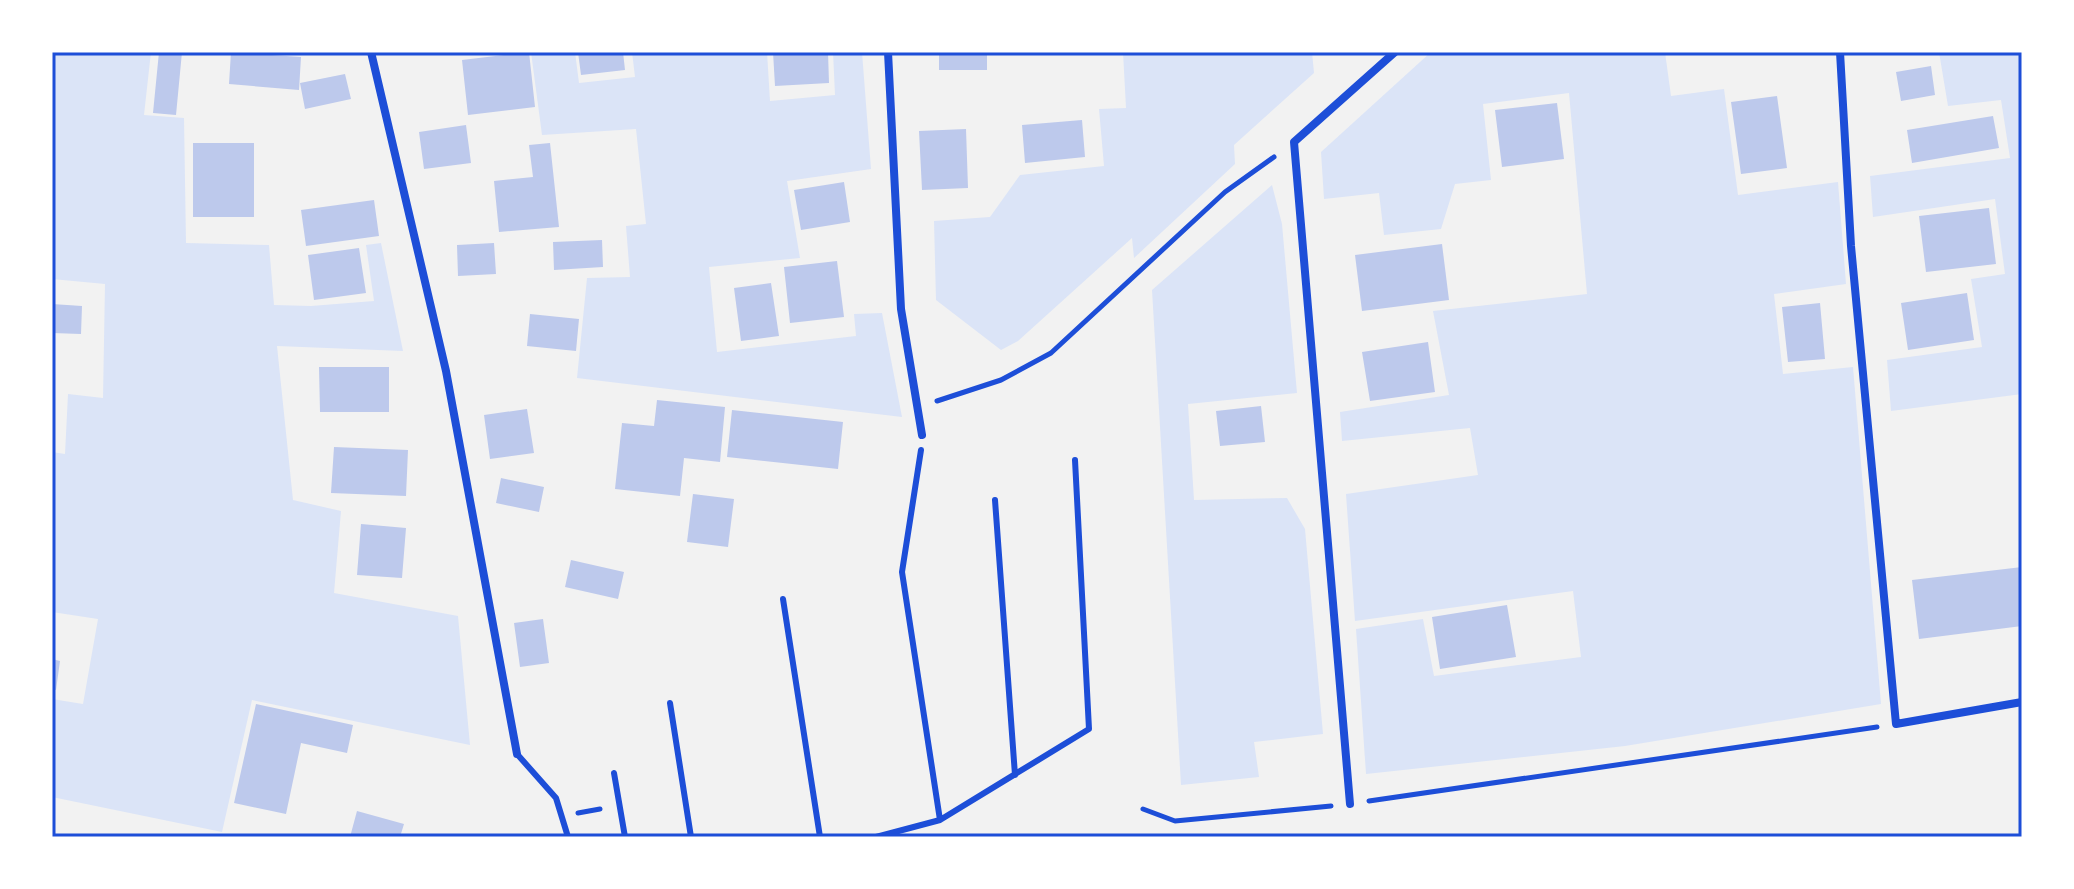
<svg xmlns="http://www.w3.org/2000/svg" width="2074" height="889" font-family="'Roboto Serif',serif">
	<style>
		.green { fill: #dbe4f7 }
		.building { fill: #bdc9ec }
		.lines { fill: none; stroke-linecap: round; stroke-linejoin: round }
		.path { stroke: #1d4ed8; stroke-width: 5 }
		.service { stroke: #1d4ed8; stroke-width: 6 }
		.minor { stroke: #1d4ed8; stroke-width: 8 }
		.neatline { fill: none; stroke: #1d4ed8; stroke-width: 3 }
	</style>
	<rect width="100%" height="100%" fill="#f2f2f2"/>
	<path class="green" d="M52 52H151L144 115 184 118 186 243 269 245 274 305 311 306 374 301 366 245 381 243 403 351 277 346 293 500 341 511 334 593 458 616 470 745 252 700 222 832 52 797V699L83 704 98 619 52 612V452L65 454 68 394 103 398 105 284 52 279Z
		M531 52H575L579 83 635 77 632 52H767L770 101 835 95 833 52H862L871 169 787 181 800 258 709 267 717 352 856 336 854 314 882 313 902 417 577 378 587 278 630 277 626 226 646 224 636 129 542 135Z
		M1123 52H1312L1314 73 1234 145 1235 164 1134 258 1132 238 1018 341 1001 350 936 300 934 221 990 217 1020 175 1104 166 1099 109 1126 108Z
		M1431 52H1665L1671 96 1724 89 1738 195 1838 182 1846 284 1774 294 1783 374 1853 367 1881 704 1625 746 1366 774 1356 629 1423 619 1434 676 1581 657 1573 591 1355 621 1346 494 1478 475 1470 428 1342 441 1340 412 1449 395 1433 311 1587 294 1569 93 1483 104 1491 180 1455 184 1441 229 1384 235 1379 193 1324 199 1321 152Z
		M1939 52H2022V394L1891 411 1887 360 1982 347 1971 279 2005 274 1995 199 1873 217 1870 176 2010 158 2001 100 1948 106Z
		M1272 185 1282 224 1297 393 1188 404 1194 500 1287 498 1305 529 1323 734 1254 742 1259 777 1181 785 1152 290Z"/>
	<path class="building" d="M159 52H182L176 115 153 113Z
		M231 52 301 57 299 90 229 84Z
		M529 52 535 107 468 115 462 60Z
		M578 52H623L625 70 581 75Z
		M773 52H828L829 83 775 86Z
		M939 52H987V70H939Z
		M1931 66 1935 95 1901 101 1896 72Z
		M345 74 351 99 305 109 300 83Z
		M1777 96 1787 168 1741 174 1731 102Z
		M1557 103 1564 159 1502 167 1495 110Z
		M1993 116 1999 148 1912 163 1907 130Z
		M1082 120 1085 157 1025 163 1022 125Z
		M466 125 471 163 424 169 419 132Z
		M966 129 968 188 922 190 919 131Z
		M193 143H254V217H193Z
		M550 143 559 227 499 232 494 181 533 177 529 145Z
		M844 182 850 222 801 230 794 190Z
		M374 200 379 236 306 246 301 210Z
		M1989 208 1996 264 1926 272 1919 216Z
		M602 240 603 267 554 270 553 242Z
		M494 243 496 274 458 276 457 245Z
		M1442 244 1449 300 1362 311 1355 255Z
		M359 248 366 293 314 300 308 255Z
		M837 261 844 317 790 323 784 267Z
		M771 283 779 336 741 341 734 288Z
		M1967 293 1974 340 1908 350 1901 303Z
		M1820 303 1825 359 1788 362 1782 307Z
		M52 304 82 306 81 334 52 333Z
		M530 314 579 319 576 351 527 346Z
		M1428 342 1435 392 1370 401 1362 352Z
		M319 367H389V412H320Z
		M657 400 725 407 720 462 684 458 680 496 615 489 622 423 654 426Z
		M1261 406 1265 442 1220 446 1216 411Z
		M527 409 534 453 490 459 484 415Z
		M732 410 843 422 838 469 727 457Z
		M334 447 408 450 406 496 331 493Z
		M501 478 544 487 539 512 496 503Z
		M693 494 734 499 728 547 687 542Z
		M361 524 406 528 402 578 357 575Z
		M571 560 624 572 618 599 565 587Z
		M2022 567V626L1919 639 1912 580Z
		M1507 605 1516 657 1440 669 1432 617Z
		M543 619 549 663 520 667 514 623Z
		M52 659 60 661 56 690 52 689Z
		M256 704 353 725 347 753 301 743 286 814 234 803Z
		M357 811 404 824 400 837H350Z"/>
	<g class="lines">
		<path class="path" d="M937 401 1001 380 1051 353 1225 192 1274 157
			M1369 801 1877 727
			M1143 809 1175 821 1331 806
			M578 813 600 809"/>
		<path class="service" d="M995 500 1015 775
			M783 599 820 837
			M670 703 691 837
			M517 754 556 798 568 837
			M614 773 625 837
			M940 820 1089 729 1075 460
			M876 837 940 820 902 572 921 450"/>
		<path class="minor" d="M371 52 446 371 517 754
			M888 52 901 309 922 435
			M1840 52 1851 246 1896 724 2022 702
			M1350 804 1294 142 1395 52"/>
	</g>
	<rect width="2074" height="889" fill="none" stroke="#ffffff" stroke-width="108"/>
	<rect x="54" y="54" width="1966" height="781" class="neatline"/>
</svg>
